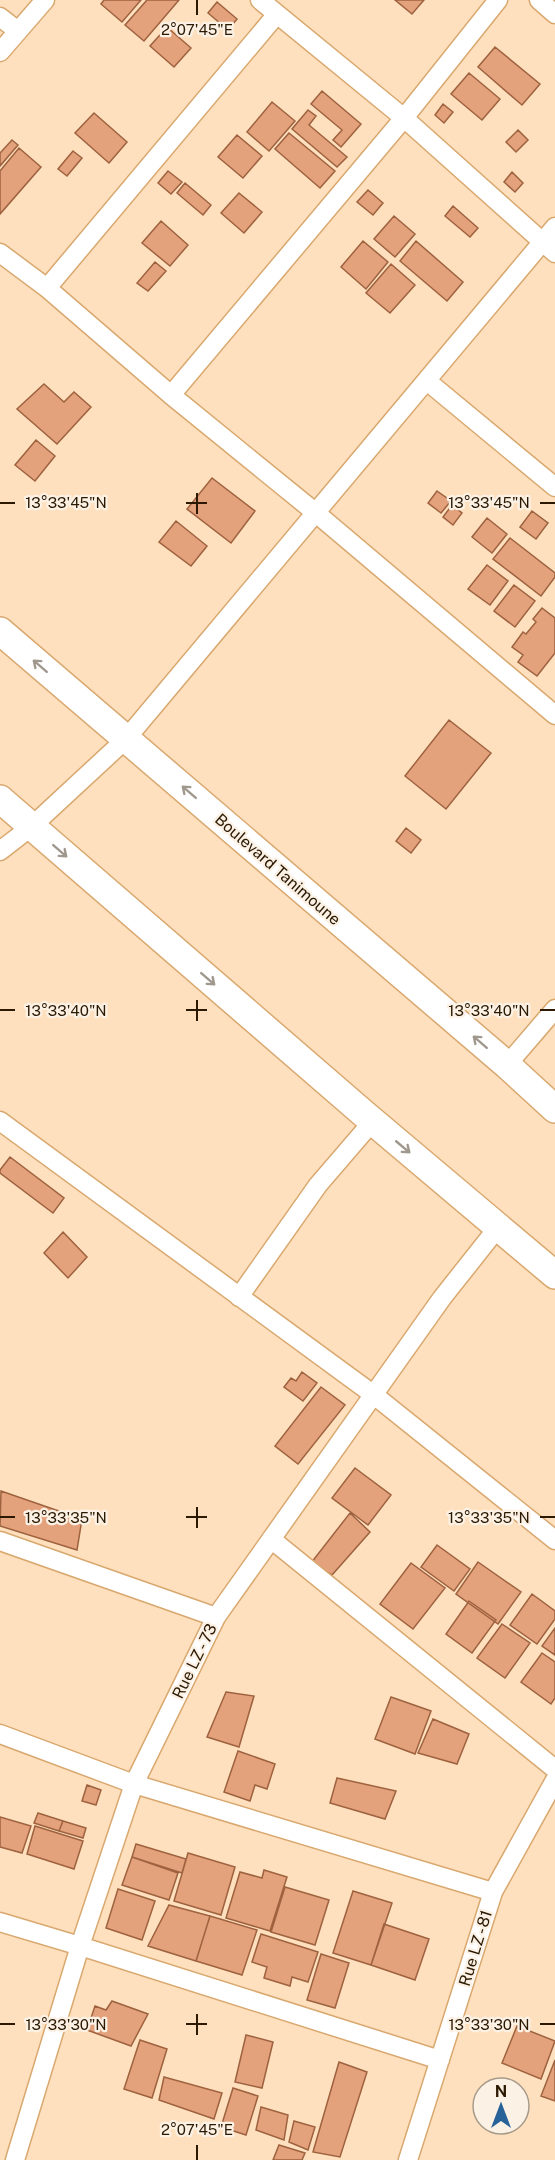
<svg xmlns="http://www.w3.org/2000/svg" width="555" height="2160" font-family="'Public Sans',sans-serif">
	<style>
		.building { fill: #e3a17c; stroke: #9e623f; stroke-width: 1.5 }
		.lines { fill: none; stroke-linecap: round; stroke-linejoin: round }
		.street-casing { stroke: #d9a86f; stroke-width: 21 }
		.primary-casing { stroke: #d9a86f; stroke-width: 30 }
		.street { stroke: #fff; stroke-width: 18 }
		.primary { stroke: #fff; stroke-width: 27 }
		.oneway { stroke: #a0988d }
		.ticks { fill: none; stroke: #2b1902; stroke-width: 2 }
		.labels { text-anchor: middle; stroke-width: 4.5; stroke-linejoin: round; paint-order: stroke }
		.street-label { font-size: 16px; fill: #2b1902; stroke: #fbf1e5 }
		.ticks-label { font-size: 15px; text-anchor: middle; fill: #2b1902; stroke: #fbf1e5; stroke-width: 4.5; stroke-linejoin: round; paint-order: stroke }
	</style>
	<rect width="100%" height="100%" fill="#fee0be"/>
	<path class="building" d="M104 0H141L122 22 101 4Z
		M147 0H179L144 41 125 25Z
		M395 0H424L412 14Z
		M217 2 237 19 228 30 208 13Z
		M167 27 191 48 174 67 150 46Z
		M495 47 540 84 522 105 478 67Z
		M469 73 500 99 482 120 451 94Z
		M322 91 361 124 341 147 333 140 342 130 311 104Z
		M272 102 295 121 269 151 247 132Z
		M443 104 453 112 444 123 435 115Z
		M308 110 316 116 309 125 347 157 337 167 292 129Z
		M94 113 127 142 109 163 75 133Z
		M518 130 528 140 516 152 506 142Z
		M289 133 335 171 320 188 275 149Z
		M237 135 262 156 243 178 218 157Z
		M12 140 18 145 0 166V153Z
		M19 148 41 167 0 214V171Z
		M73 151 82 158 67 176 58 169Z
		M168 171 182 182 171 194 158 183Z
		M512 172 523 183 515 192 504 182Z
		M185 183 211 205 203 215 177 193Z
		M368 190 383 203 373 215 357 202Z
		M239 193 262 212 244 233 221 213Z
		M453 206 478 228 470 237 445 216Z
		M394 216 415 234 395 257 374 239Z
		M161 221 188 245 170 266 142 243Z
		M363 241 388 262 366 289 341 267Z
		M416 241 463 282 447 301 400 261Z
		M155 262 166 271 148 291 137 283Z
		M391 264 415 285 390 313 366 293Z
		M44 384 64 402 74 392 91 407 57 444 17 409Z
		M36 440 55 456 35 481 15 465Z
		M212 478 255 511 231 543 187 509Z
		M437 491 451 501 441 513 428 503Z
		M452 505 462 513 453 525 443 517Z
		M532 511 548 523 536 539 520 527Z
		M487 518 507 534 492 553 472 537Z
		M176 521 207 546 191 566 159 542Z
		M510 538 555 573V577L541 596 493 559Z
		M487 565 508 581 490 605 468 589Z
		M514 585 535 601 515 627 494 611Z
		M542 608 555 618V653L537 676 518 662 523 655 512 647 523 632 526 634 536 622 533 619Z
		M449 720 491 753 446 809 405 776Z
		M406 828 421 840 411 853 396 841Z
		M10 1157 64 1198 53 1213 0 1173V1170Z
		M63 1232 87 1257 68 1278 44 1253Z
		M302 1372 317 1383 303 1401 284 1387 291 1378 296 1381Z
		M321 1387 345 1405 298 1464 275 1446Z
		M355 1468 391 1495 368 1525 332 1498Z
		M1 1491 82 1519 77 1550 0 1526Z
		M350 1513 370 1532 332 1575 311 1563Z
		M437 1545 470 1569 454 1591 421 1567Z
		M478 1562 521 1592 498 1624 456 1594Z
		M411 1563 445 1588 413 1629 380 1604Z
		M532 1594 555 1611V1619L537 1644 510 1625Z
		M469 1601 496 1620 472 1653 446 1634Z
		M502 1624 530 1643 505 1678 477 1658Z
		M555 1628V1655L542 1646Z
		M542 1653 555 1662V1698L551 1704 521 1682Z
		M226 1692 254 1696 239 1747 207 1737Z
		M391 1697 431 1711 415 1754 375 1739Z
		M433 1719 469 1734 457 1764 418 1753Z
		M238 1751 275 1764 267 1789 255 1785 250 1801 224 1792Z
		M337 1778 396 1791 385 1819 330 1803Z
		M87 1785 101 1790 96 1805 82 1801Z
		M38 1813 63 1821 59 1831 34 1823Z
		M0 1817 31 1826 22 1853 0 1847Z
		M63 1821 86 1828 83 1838 59 1831Z
		M35 1826 83 1841 74 1869 27 1854Z
		M136 1844 186 1859 182 1873 132 1857Z
		M188 1853 235 1867 221 1915 174 1901Z
		M132 1857 178 1873 169 1900 122 1885Z
		M264 1870 287 1877 270 1931 226 1918 240 1872 262 1878Z
		M285 1887 329 1900 315 1945 271 1932Z
		M118 1889 155 1901 142 1940 106 1928Z
		M353 1891 392 1903 371 1965 333 1953Z
		M169 1905 210 1916 196 1961 148 1946Z
		M210 1916 257 1930 242 1975 196 1961Z
		M384 1924 429 1939 415 1980 371 1965Z
		M261 1934 318 1952 308 1982 292 1977 290 1986 264 1978 267 1967 252 1962Z
		M321 1954 349 1963 335 2008 307 2000Z
		M112 2001 148 2014 131 2046 87 2030 95 2006 106 2010Z
		M517 2026 555 2041 541 2079 502 2063Z
		M246 2035 273 2042 262 2088 235 2082Z
		M140 2040 167 2049 152 2098 124 2089Z
		M555 2060V2101L541 2096Z
		M339 2062 367 2072 340 2157 313 2152Z
		M164 2077 222 2093 214 2119 159 2100Z
		M233 2088 258 2096 246 2135 221 2127Z
		M261 2107 288 2115 284 2140 256 2130Z
		M294 2121 315 2127 308 2150 289 2142Z
		M279 2145 305 2153 302 2160H273Z"/>
	<g class="lines">
		<defs>
			<path id="street" d="M260 0 404 118 555 253
				M539 0 555 14
				M0 17 18 31
				M0 52 45 0
				M0 253 47 288 171 395 316 513 555 715
				M47 288 277 14
				M427 381 555 487
				M171 395 404 118 498 0
				M0 851 31 827 126 739 555 227
				M507 1065 555 1009
				M0 1121 374 1395 555 1540
				M239 1297 318 1185 373 1121
				M271 1539 555 1769
				M0 1541 216 1617
				M0 1734 134 1784 493 1892
				M0 1922 80 1946 440 2060
				M15 2160 80 1946 134 1784 216 1617 442 1298 499 1226
				M408 2160 493 1892 555 1780"/>
			<path id="primary" d="M0 631 507 1065 555 1109
				M0 799 363 1113 555 1275"/>
		</defs>
		<use href="#street" class="street-casing"/>
		<use href="#primary" class="primary-casing"/>
		<use href="#street" class="street"/>
		<use href="#primary" class="primary"/>
	</g>
	<defs><path id="oneway-shaft" d="M-6 0H5M1.5-3L5.5 0L1.5 3" fill="none" stroke-width="1.6" stroke-linecap="round" stroke-linejoin="round" transform="scale(1.5)"/></defs>
	<g class="oneway">
		<use href="#oneway-shaft" transform="translate(40 666) rotate(-139)"/>
		<use href="#oneway-shaft" transform="translate(189 792) rotate(-139)"/>
		<use href="#oneway-shaft" transform="translate(60 851) rotate(41)"/>
		<use href="#oneway-shaft" transform="translate(208 979) rotate(41)"/>
		<use href="#oneway-shaft" transform="translate(480 1042) rotate(-139)"/>
		<use href="#oneway-shaft" transform="translate(403 1147) rotate(40)"/>
	</g>
	<path class="ticks" d="M197 0V15M197 493V514M0 503H15M186 503H207M540 503H555M197 1000V1021M0 1010H15M186 1010H207M540 1010H555M197 1507V1528M0 1517H15M186 1517H207M540 1517H555M197 2014V2035M0 2024H15M186 2024H207M540 2024H555M197 2145V2160"/>
	<g class="labels">
		<g class="street-label">
			<text transform="translate(278 869) rotate(41)" y="6">Boulevard Tanimoune</text>
			<text transform="translate(194 1661) rotate(-64)" y="6">Rue LZ - 73</text>
			<text transform="translate(475 1948) rotate(-73)" y="6">Rue LZ - 81</text>
		</g>
	</g>
	<g class="ticks-label">
		<text x="197" y="35">2°07'45"E</text>
		<text x="66" y="508">13°33'45"N</text>
		<text x="489" y="508">13°33'45"N</text>
		<text x="66" y="1016">13°33'40"N</text>
		<text x="489" y="1016">13°33'40"N</text>
		<text x="66" y="1523">13°33'35"N</text>
		<text x="489" y="1523">13°33'35"N</text>
		<text x="66" y="2030">13°33'30"N</text>
		<text x="489" y="2030">13°33'30"N</text>
		<text x="197" y="2135">2°07'45"E</text>
	</g>
	<g transform="translate(501 2106)"><circle r="28" fill="#fbf1e5" stroke="#a89b8a" stroke-width="1.5"/>
	<path d="M0-4.5L10 22L0 15L-10 22Z" fill="#276299"/>
	<text y="-9" font-size="16" font-weight="bold" text-anchor="middle" fill="#2b1902">N</text>
	</g>
</svg>
